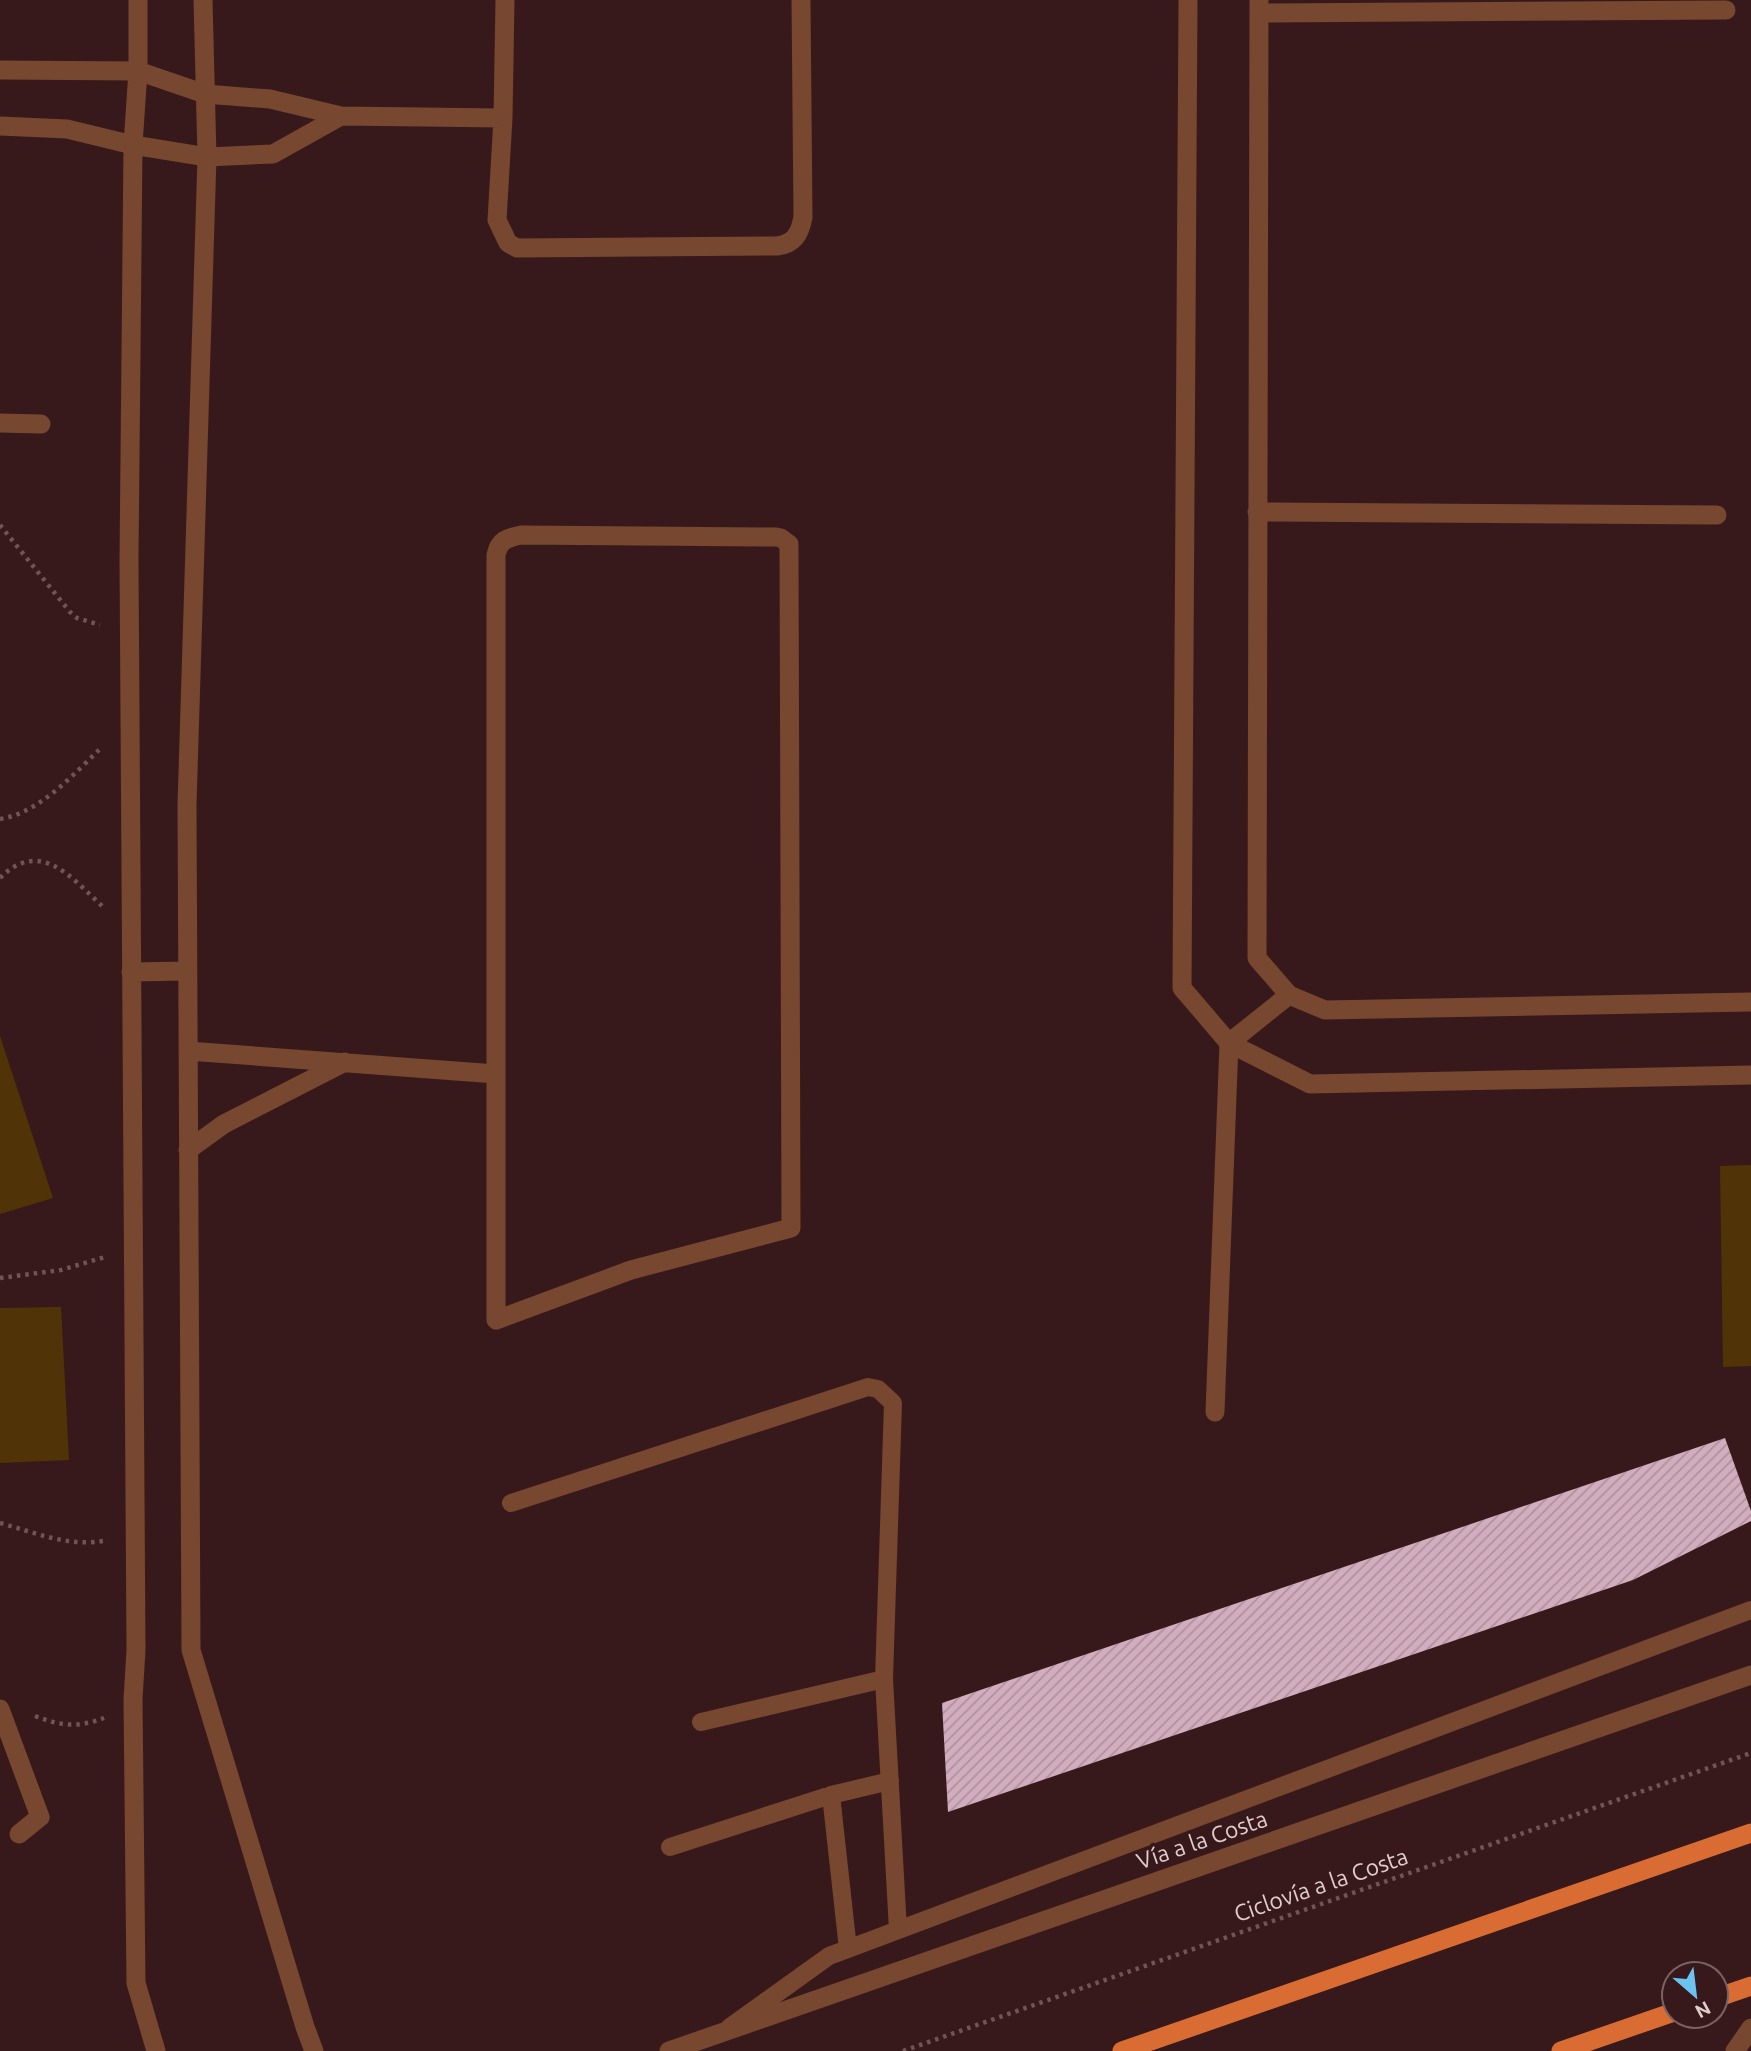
<svg xmlns="http://www.w3.org/2000/svg" width="1751" height="2051" font-family="Ubuntu,sans-serif">
	<style>
		.park { fill: #503407 }
		.building { fill: url(#building-hatch) }
		.lines { fill: none; stroke-linecap: round; stroke-linejoin: round }
		.path { stroke: #705456; stroke-width: 4.5; stroke-dasharray: 3.5 5; stroke-linecap: butt }
		.service { stroke: #774730; stroke-width: 18 }
		.minor { stroke: #774730; stroke-width: 19 }
		.tertiary { stroke: #774730; stroke-width: 19 }
		.trunk { stroke: #d86c32; stroke-width: 19 }
		.labels { text-anchor: middle; stroke-width: 7; stroke-linejoin: round; paint-order: stroke }
		.street-label { font-size: 23px; fill: #e2cccc; stroke: #38191b }
	</style>
	<defs>
		<pattern id="building-hatch" width="6" height="6" patternUnits="userSpaceOnUse" patternTransform="scale(1.75)"><rect width="6" height="6" fill="#d2adbe"/><path d="M-1 1l2-2M0 6l6-6M5 7l2-2" fill="none" stroke="#ae919e"/></pattern>
	</defs>
	<rect width="100%" height="100%" fill="#38191b"/>
	<path class="park" d="M0 1036 53 1198 0 1214Z
		M1751 1165V1366L1723 1367 1720 1166Z
		M61 1307 69 1460 0 1463V1308Z"/>
	<path class="building" d="M1725 1438 1751 1511V1521L1633 1580 948 1812 942 1703Z"/>
	<g class="lines">
		<path class="path" d="M0 525 70 612 77 618 100 625
			M0 819C39 813 73 775 101 748
			M0 878C40 838 71 877 102 906
			M0 1278 61 1270 105 1257
			M0 1523C37 1533 69 1548 108 1540
			M35 1716C61 1726 77 1728 104 1718
			M903 2051 1751 1753"/>
		<path class="service" d="M511 1503 868 1387 878 1389 893 1403 884 1679 898 1930
			M701 1722 884 1679
			M831 1795 848 1949
			M670 1847 831 1795 890 1781
			M730 2027 829 1956 1751 1610"/>
		<path class="minor" d="M138 0V71L133 145 129 560 136 1650 133 1699 136 1983 156 2051
			M203 0 207 157 187 805 191 1650 305 2027 314 2051
			M505 0 503 118 497 220 508 243 517 248 777 246C794 244 800 234 803 217L801 0
			M1188 0 1182 988 1229 1043 1310 1084 1751 1075
			M1259 0 1257 958 1289 995 1325 1010 1751 1002
			M1259 13 1726 10
			M0 70 138 71 205 94 270 99 341 116 503 118
			M0 126 67 129 133 145 207 157 273 154 341 116
			M0 423 41 424
			M1257 512 1717 515
			M521 535 776 537 781 538 789 544 791 1228 631 1270 496 1320V555C499 540 507 538 521 535Z
			M131 972 187 971
			M188 1051 496 1074
			M188 1150 224 1124 345 1062
			M1215 1412 1229 1043 1289 995
			M0 1709 40 1817 19 1834
			M1735 2051 1751 2028"/>
		<path class="tertiary" d="M669 2051 1751 1675"/>
		<path class="trunk" d="M1716 1998 1751 1986
			M1122 2051 1751 1833
			M1561 2051 1674 2012"/>
	</g>
	<g class="labels">
		<g class="street-label">
			<text transform="translate(1202 1840) rotate(-19)" y="8">Vía a la Costa</text>
			<text transform="translate(1321 1885) rotate(-19)" y="8">Ciclovía a la Costa</text>
		</g>
	</g>
	<g transform="translate(1695 1995) rotate(152)"><circle r="33" fill="#38191b" stroke="#7c6162" stroke-width="2"/>
	<path d="M0-5L12 26L0 18L-12 26Z" fill="#6cc3f2"/>
	<text y="-10" font-size="19" font-weight="bold" text-anchor="middle" fill="#e2cccc">N</text>
	</g>
</svg>
